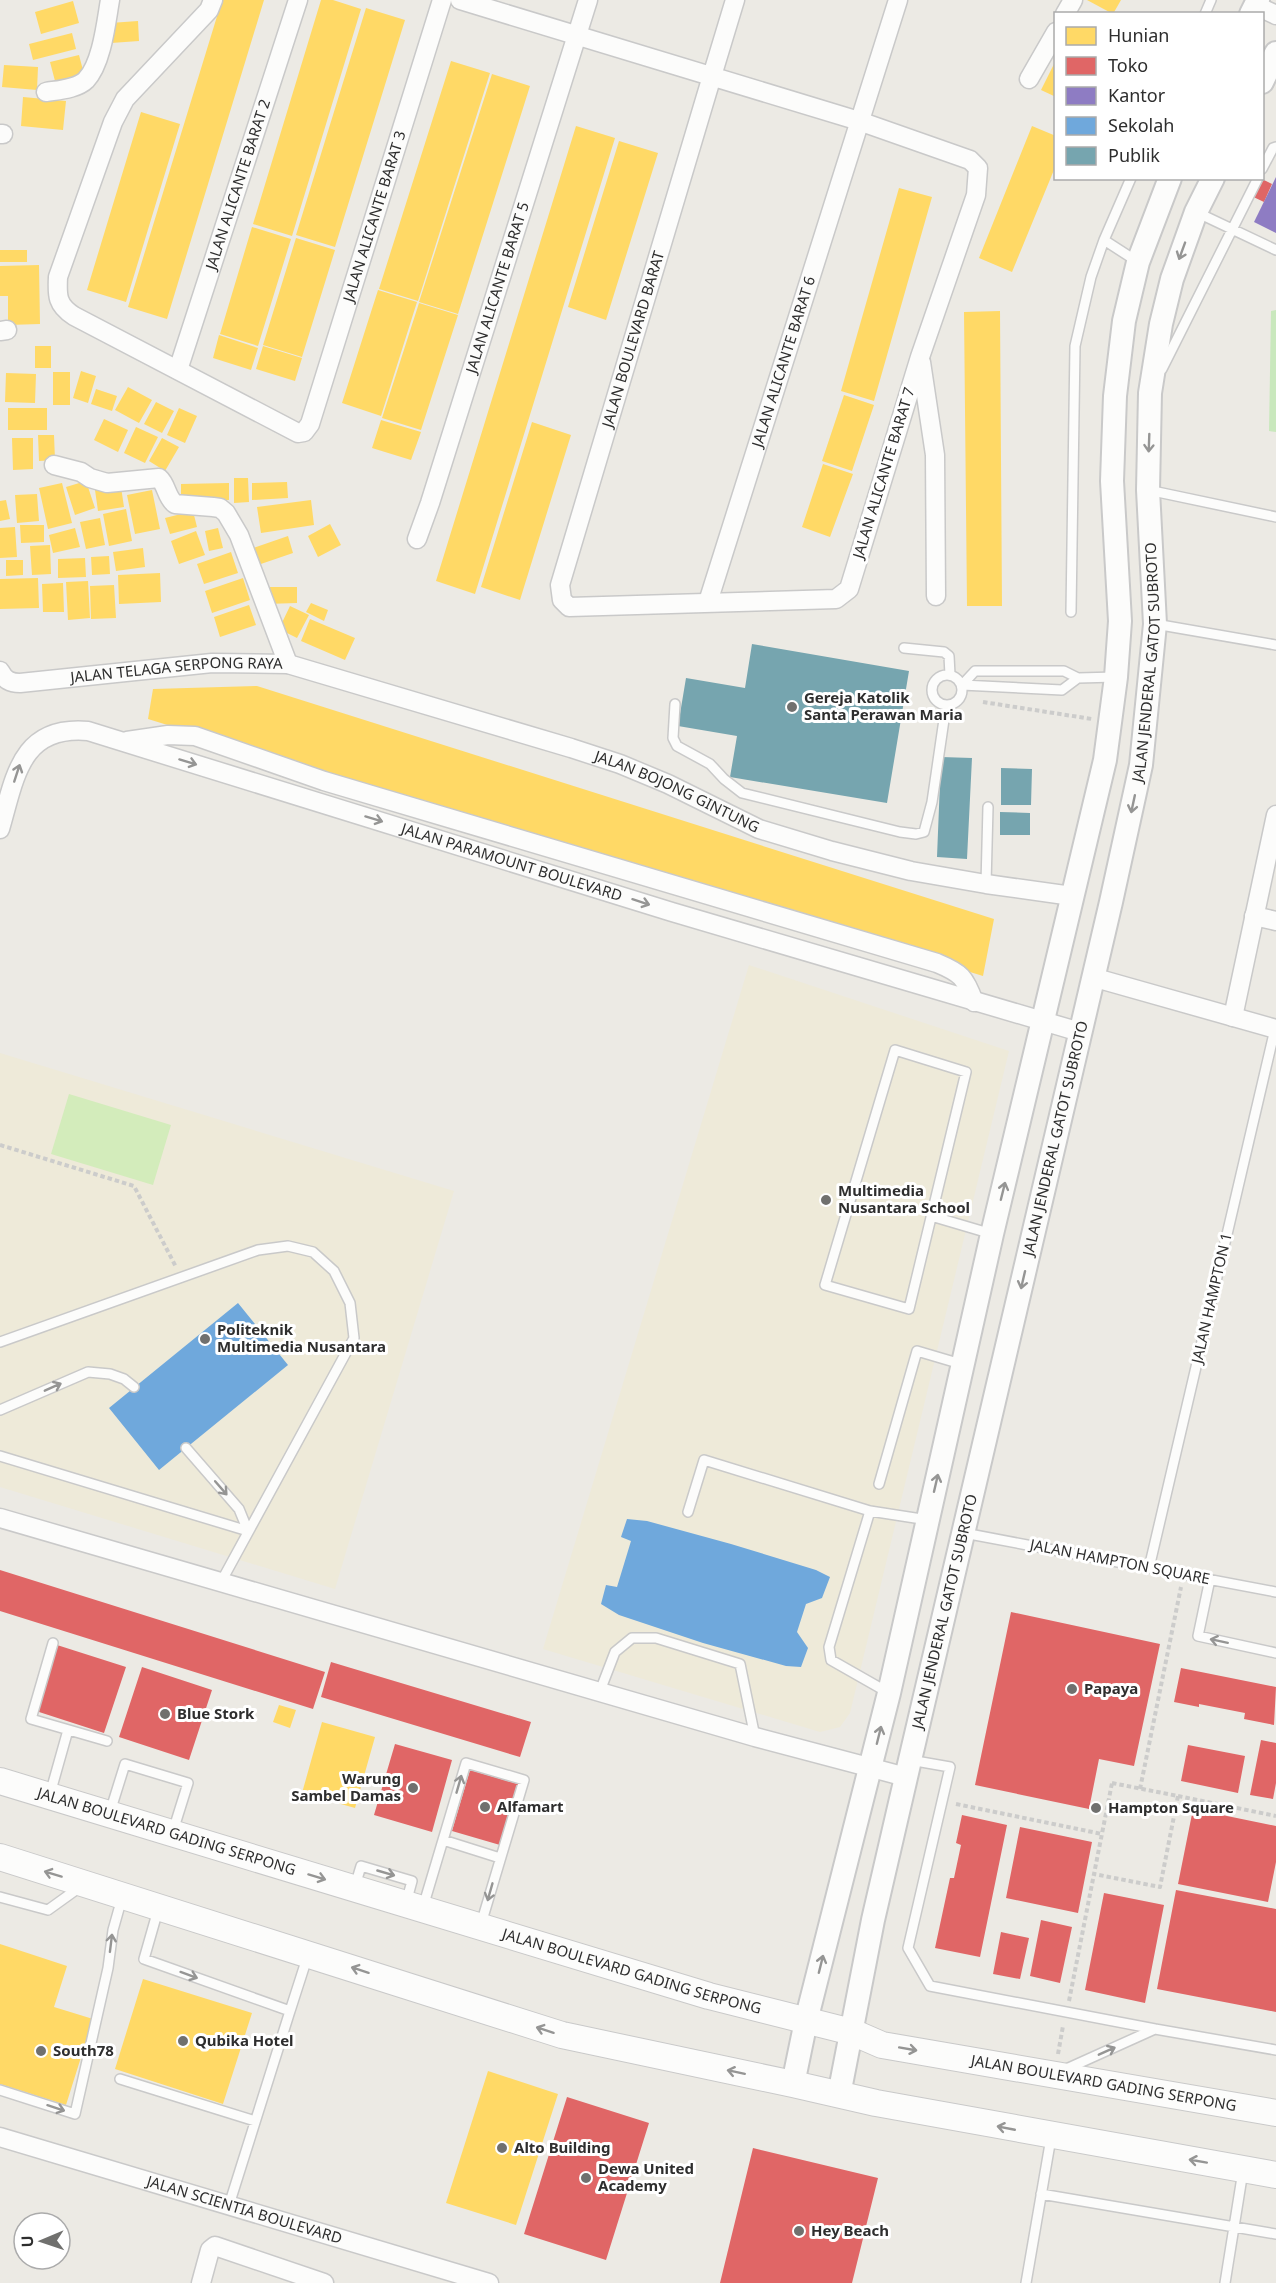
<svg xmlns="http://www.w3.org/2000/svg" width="1276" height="2283" font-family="'Noto Sans',sans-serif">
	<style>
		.education { fill: #eeead9 }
		.green { fill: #c9e8bd }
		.pitch { fill: #d3ecbb }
		.homes { fill: #ffd966 }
		.shops { fill: #e06666 }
		.offices { fill: #8e7cc3 }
		.schools { fill: #6fa8dc }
		.public { fill: #76a5af }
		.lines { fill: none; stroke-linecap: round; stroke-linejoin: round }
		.service-casing { stroke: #c9c9c9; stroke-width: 12 }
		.minor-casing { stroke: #c9c9c9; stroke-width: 21 }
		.tertiary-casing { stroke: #c9c9c9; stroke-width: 26 }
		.secondary-casing { stroke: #c9c9c9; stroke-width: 28 }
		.path { stroke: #cccccb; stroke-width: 4; stroke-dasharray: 4.5 3; stroke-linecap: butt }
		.service { stroke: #fcfcfb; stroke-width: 9 }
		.minor { stroke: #fcfcfb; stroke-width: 18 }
		.tertiary { stroke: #fcfcfb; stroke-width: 22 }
		.secondary { stroke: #fcfcfb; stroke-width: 26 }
		.oneway { stroke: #959594 }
		.poi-dot { fill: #70706e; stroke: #fff; stroke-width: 2 }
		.labels { text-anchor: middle; stroke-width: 6; stroke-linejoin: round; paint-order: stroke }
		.street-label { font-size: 15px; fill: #2e2e2e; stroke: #fff }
		.poi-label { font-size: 15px; font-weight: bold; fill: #2e2e2e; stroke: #fff; text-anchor: start }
	</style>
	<rect width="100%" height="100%" fill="#eceae4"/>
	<path class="education" d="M749 965 1009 1051 850 1713 840 1727 820 1732 543 1649Z
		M0 1053 454 1191 335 1589 0 1487Z"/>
	<path class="green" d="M1276 310V432L1269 431 1271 311Z"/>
	<path class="pitch" d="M69 1094 171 1125 153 1185 51 1154Z"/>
	<path class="homes" d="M222 0H264L167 319 128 307Z
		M321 0H333L361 9 292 236 253 224Z
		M1087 0H1121L1113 14Z
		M73 1 79 23 41 34 35 12Z
		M366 8 405 20 335 247 296 235Z
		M138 21 139 41 111 43 110 23Z
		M72 33 76 49 33 60 29 44Z
		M79 55 84 74 55 81 50 62Z
		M1056 60V97L1041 90Z
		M451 61 490 73 418 301 379 289Z
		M4 65 38 67 37 90 2 87Z
		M492 74 530 86 458 314 419 302Z
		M23 97 66 101 63 130 21 126Z
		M141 112 180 124 126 302 87 290Z
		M576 126 615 138 475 594 436 581Z
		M1032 126 1056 136V165L1012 272 979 258Z
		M619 141 658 153 606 320 568 307Z
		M899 188 932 197 874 401 841 391Z
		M252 227 291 239 258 346 220 334Z
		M296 238 335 250 302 357 263 345Z
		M0 250H27V262H0Z
		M39 265 40 324 8 325V296H0V266Z
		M378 290 417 302 381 416 342 403Z
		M419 303 458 315 421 430 382 418Z
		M1000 311 1002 606H967L964 312Z
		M219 335 258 348 251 370 213 358Z
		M35 346H51V368H35Z
		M263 346 302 358 295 381 256 369Z
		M81 371 96 376 88 403 73 398Z
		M53 372H70V405H53Z
		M6 373 36 374 35 403 5 402Z
		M128 387 152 400 139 423 115 410Z
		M96 389 117 396 112 411 91 404Z
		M844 395 874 405 852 471 822 461Z
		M156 402 174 411 162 433 144 424Z
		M8 408H47V430H8Z
		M179 408 197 416 185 443 167 435Z
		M104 419 128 430 118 452 94 440Z
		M381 420 421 432 411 460 372 448Z
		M532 422 571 435 520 600 481 587Z
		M136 427 158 437 145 463 124 453Z
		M38 435H54L55 460 39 461Z
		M12 438H33V469L13 470Z
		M162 438 179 447 165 471 149 461Z
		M823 464 853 474 830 537 802 527Z
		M234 478H248L249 502 234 503Z
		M86 481 95 508 75 515 66 487Z
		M287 482 288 498 252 500V483Z
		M62 483 72 523 48 529 39 488Z
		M229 483V500L181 501V484Z
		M121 487 124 507 98 511 95 490Z
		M152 490 160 529 135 534 127 495Z
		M37 494 39 521 17 523 15 495Z
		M6 500 10 519 0 521V501Z
		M311 500 314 525 261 533 257 507Z
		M126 509 132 541 109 546 103 514Z
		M193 511 197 527 170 534 165 518Z
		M100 518 105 545 86 549 80 522Z
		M330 524 341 545 318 557 308 536Z
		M20 525H44V542L21 543Z
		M15 527 17 557 0 558V528Z
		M75 528 80 547 53 553 49 535Z
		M218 528 223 548 209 551 205 531Z
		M196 531 205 555 179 564 171 541Z
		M288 536 293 553 255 566 250 549Z
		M50 545 51 574 32 575 30 546Z
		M143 548 145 567 116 571 113 552Z
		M231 552 238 573 204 584 197 564Z
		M109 556 110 574 92 575 91 557Z
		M85 558 86 577 58 578V559Z
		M6 560H23V575L6 576Z
		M160 573 161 602 119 604 118 575Z
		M38 578 39 608 0 609V579Z
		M243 578 250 600 212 613 205 591Z
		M88 581 90 618 68 620 66 582Z
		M63 583 64 612H43L42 584Z
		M114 585 116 618 91 619 90 586Z
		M266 587H297V603L266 604Z
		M311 603 328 610 324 621 306 612Z
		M249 605 256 625 220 637 214 617Z
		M290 606 309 615 297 638 279 629Z
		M310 619 355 638 345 660 301 641Z
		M257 686 994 919 983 976 148 719 153 689Z
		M279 1705 296 1710 290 1728 273 1722Z
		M322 1722 375 1737 355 1808 302 1793Z
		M0 1944 67 1966 54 2007 93 2019 66 2105 0 2084Z
		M143 1979 252 2013 223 2104 115 2069Z
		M488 2071 558 2094 516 2225 446 2203Z"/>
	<path class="shops" d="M1252 178H1260L1272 184 1264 202 1245 193Z
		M0 1570 325 1672 313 1709 0 1611Z
		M1011 1612 1160 1644 1134 1766 1099 1759 1089 1809 975 1785Z
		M57 1645 126 1667 104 1733 36 1711Z
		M331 1662 531 1722 520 1757 321 1697Z
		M142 1667 212 1690 189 1760 119 1737Z
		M1181 1668 1276 1687 1274 1725 1244 1719 1245 1713 1199 1704V1707L1174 1702Z
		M1261 1740 1276 1743V1783L1273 1799 1250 1795Z
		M395 1744 452 1760 432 1832 374 1815Z
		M1188 1745 1245 1756 1238 1793 1181 1781Z
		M470 1770 518 1784 500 1845 452 1831Z
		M1193 1809 1276 1826V1862L1268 1902 1178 1884Z
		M962 1815 1007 1825 980 1957 935 1948 950 1878H954L961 1845 956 1843Z
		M1020 1827 1092 1842 1078 1913 1006 1898Z
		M1176 1890 1276 1909V2012L1157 1989Z
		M1104 1893 1164 1905 1145 2003 1085 1990Z
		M1041 1920 1072 1927 1060 1983 1030 1976Z
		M1001 1932 1029 1938 1020 1979 993 1974Z
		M567 2097 649 2123 606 2260 524 2234Z
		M753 2148 878 2178 852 2283H720Z"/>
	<path class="offices" d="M1276 177V233L1254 222Z"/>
	<path class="schools" d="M238 1303 288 1365 159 1470 109 1408Z
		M627 1519 647 1521 731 1544 816 1570 830 1577 822 1598 806 1604 797 1632 808 1648 801 1667 786 1666 703 1643 619 1615 601 1604 606 1585 617 1587 631 1541 621 1537Z"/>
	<path class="public" d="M752 644 909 671 887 803 730 777 737 736 678 726 686 678 745 688Z
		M941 757 972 758 967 859 937 857Z
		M1001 768 1032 769 1031 805H1001Z
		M1000 812 1030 813V835H1000Z"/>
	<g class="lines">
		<defs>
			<path id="service" d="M1205 14 1211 0
				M1262 169 1273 148 1276 147
				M1196 212 1276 250
				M1104 240 1138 262
				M1162 369 1258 178
				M1148 490 1276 517
				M1071 612 1075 346 1091 277 1104 240 1131 178
				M1155 624 1276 645
				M904 648 944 652 949 656 950 675
				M932 690a15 15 0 1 1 30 0a15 15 0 1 1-30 0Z
				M962 685 975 671H1064L1078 678 1116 677
				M962 685 1062 690 1078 678
				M675 704 673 738 677 746 710 764 724 779 742 793 900 832 916 834 924 832 932 802 946 706
				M986 884 988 807
				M895 1050 966 1072 909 1309 825 1285Z
				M931 1216 992 1234
				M0 1342 258 1250 288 1246 313 1252 334 1271 350 1303 354 1338 221 1582
				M0 1410 88 1372 110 1374 124 1379 134 1387
				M186 1448 239 1509 248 1531
				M0 1456 248 1531
				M879 1484 917 1351 961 1364
				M870 1511 829 1647 831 1660 889 1693
				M688 1512 704 1460 870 1511 928 1520
				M964 1533 1276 1592
				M1149 1568 1275 1029
				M1210 1579 1198 1636 1276 1653
				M53 1643 31 1719 107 1741
				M600 1691 615 1652 632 1638H656L740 1664 755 1737
				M910 1760 950 1767 908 1948 930 1986 1155 2029
				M50 1794 68 1730
				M110 1812 125 1764 188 1783 173 1831
				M443 1840 500 1858
				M355 1886 361 1866 412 1881 406 1903
				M0 1897 48 1910 80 1887
				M423 1907 466 1763 524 1780 481 1924
				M158 1910 144 1959 290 2011 308 1955
				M1064 2070 1155 2029 1276 2050
				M120 2079 255 2121
				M0 2090 75 2114 108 1968 113 1930 122 1898
				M1041 2194 1276 2234
				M229 2205 290 2011
				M1026 2283 1051 2138
				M1225 2283 1243 2171"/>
			<g id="minor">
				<path id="s1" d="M213 0 209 10 125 99 113 122 58 277C57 296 57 305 74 316L298 433 304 432 310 424 442 0"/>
				<path id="s2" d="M460 0 859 121 970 160 978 168 976 195 920 357 849 589 836 599 569 607 562 600 560 585 712 76 735 0"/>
				<path d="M1255 5 1276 15"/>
				<path d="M1065 14 1073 0"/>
				<path d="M1029 79 1056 32"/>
				<path d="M46 92C58 90 77 89 86 80 102 63 106 23 110 0"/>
				<path d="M0 134H3"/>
				<path d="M0 331 7 330"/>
				<path d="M921 362 935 455 936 596"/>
				<path id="s3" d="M178 370 298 0"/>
				<path id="s4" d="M417 539 430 503 588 0"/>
				<path id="s5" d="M708 602 898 0"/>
				<path id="s6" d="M288 664 571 748 620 764 668 784 759 829 832 851 911 871 986 884 1072 896"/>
				<path id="s7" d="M0 671C5 680 10 683 20 683L212 663 288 664 239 535 226 513 220 508 213 507 175 504C166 497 167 485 159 478L107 483 90 478 81 472 54 465"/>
				<path d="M127 741 168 735 195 736 324 781 937 963C961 973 965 977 974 1002"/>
				<path id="s8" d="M0 829C15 778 20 725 88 731L672 912 1080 1032"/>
				<path d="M1254 916 1276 921"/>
				<path d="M1092 977 1276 1029"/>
				<path d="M1233 1017 1276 815"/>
				<path d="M0 1518 755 1737 906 1777"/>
				<path id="s9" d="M0 2137 489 2283"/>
				<path d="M201 2283 210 2250 215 2246 324 2283"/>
			</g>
			<g id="tertiary">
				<path d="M1251 14 1258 0"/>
				<path d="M1262 82 1276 53"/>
				<path d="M793 2084 806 2021 889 1693 992 1234 1105 760 1116 677 1120 621 1112 481 1115 396 1124 321 1138 262 1170 178"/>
				<path id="s10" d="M839 2095 873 1920 910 1760 1111 902 1141 765 1155 624 1148 490 1150 393 1161 324 1172 279 1196 212 1213 178"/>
			</g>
			<g id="secondary">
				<path id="s11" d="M0 1781 709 1996 852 2032 882 2045 1276 2113"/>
				<path d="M0 1857 562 2035 793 2084 876 2103 1276 2175"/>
			</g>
		</defs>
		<use href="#service" class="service-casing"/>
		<use href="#minor" class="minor-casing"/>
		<use href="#tertiary" class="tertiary-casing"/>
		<use href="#secondary" class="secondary-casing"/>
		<path class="path" d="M983 702 1092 719
			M0 1145 134 1186 176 1267
			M1112 1783 1178 1796 1160 1887 1094 1874Z
			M1140 1789 1181 1587
			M1178 1796 1276 1816
			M956 1804 1102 1834
			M1069 2001 1094 1874
			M1058 2054 1063 2026"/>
		<use href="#service" class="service"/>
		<use href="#minor" class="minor"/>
		<use href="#tertiary" class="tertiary"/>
		<use href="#secondary" class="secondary"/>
	</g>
	<defs><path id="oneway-shaft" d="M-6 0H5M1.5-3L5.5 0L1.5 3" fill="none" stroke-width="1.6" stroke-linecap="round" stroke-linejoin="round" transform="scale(1.5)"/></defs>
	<g class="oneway">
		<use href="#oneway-shaft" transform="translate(1182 251) rotate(110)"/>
		<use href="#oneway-shaft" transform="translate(1149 443) rotate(92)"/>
		<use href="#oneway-shaft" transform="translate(188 762) rotate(17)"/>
		<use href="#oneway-shaft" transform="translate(17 773) rotate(-72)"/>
		<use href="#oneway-shaft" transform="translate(1133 804) rotate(102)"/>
		<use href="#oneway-shaft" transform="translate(374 819) rotate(17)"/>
		<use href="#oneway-shaft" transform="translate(641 902) rotate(18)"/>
		<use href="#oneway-shaft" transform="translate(1003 1191) rotate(-76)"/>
		<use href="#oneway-shaft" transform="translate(1023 1280) rotate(103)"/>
		<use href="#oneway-shaft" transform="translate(53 1387) rotate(-24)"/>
		<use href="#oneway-shaft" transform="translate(936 1483) rotate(-77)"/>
		<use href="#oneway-shaft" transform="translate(221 1488) rotate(49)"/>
		<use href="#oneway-shaft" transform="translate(1219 1641) rotate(-168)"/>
		<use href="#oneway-shaft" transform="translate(879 1735) rotate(-76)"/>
		<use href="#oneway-shaft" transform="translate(459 1784) rotate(-74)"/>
		<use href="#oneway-shaft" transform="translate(386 1873) rotate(16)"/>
		<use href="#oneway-shaft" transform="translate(53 1874) rotate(-163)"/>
		<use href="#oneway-shaft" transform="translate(317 1877) rotate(17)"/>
		<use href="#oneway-shaft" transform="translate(490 1892) rotate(106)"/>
		<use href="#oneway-shaft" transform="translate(111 1943) rotate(-83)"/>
		<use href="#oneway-shaft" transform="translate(821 1964) rotate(-76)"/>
		<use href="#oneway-shaft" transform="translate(360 1970) rotate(-162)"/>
		<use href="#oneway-shaft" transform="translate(189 1975) rotate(20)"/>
		<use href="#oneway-shaft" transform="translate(545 2030) rotate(-162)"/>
		<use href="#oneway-shaft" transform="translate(908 2049) rotate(10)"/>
		<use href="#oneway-shaft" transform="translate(1107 2051) rotate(-24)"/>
		<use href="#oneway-shaft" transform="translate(736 2072) rotate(-168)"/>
		<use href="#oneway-shaft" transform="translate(56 2108) rotate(18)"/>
		<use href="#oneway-shaft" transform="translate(1006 2128) rotate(-169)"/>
		<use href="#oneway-shaft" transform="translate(1198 2161) rotate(-170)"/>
	</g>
	<g class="poi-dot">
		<circle cx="792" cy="707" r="6"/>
		<circle cx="826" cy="1200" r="6"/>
		<circle cx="205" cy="1339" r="6"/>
		<circle cx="1072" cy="1689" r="6"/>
		<circle cx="165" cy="1714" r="6"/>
		<circle cx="413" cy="1788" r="6"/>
		<circle cx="485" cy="1807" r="6"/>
		<circle cx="1096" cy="1808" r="6"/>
		<circle cx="183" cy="2041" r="6"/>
		<circle cx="41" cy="2051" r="6"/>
		<circle cx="502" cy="2148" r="6"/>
		<circle cx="586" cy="2178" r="6"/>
		<circle cx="799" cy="2231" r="6"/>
	</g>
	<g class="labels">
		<g class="street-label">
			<text dy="5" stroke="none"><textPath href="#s3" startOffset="195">JALAN ALICANTE BARAT 2</textPath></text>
			<text dy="5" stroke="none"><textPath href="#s1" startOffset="855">JALAN ALICANTE BARAT 3</textPath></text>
			<text dy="5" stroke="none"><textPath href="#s4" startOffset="264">JALAN ALICANTE BARAT 5</textPath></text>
			<text dy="5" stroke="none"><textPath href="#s2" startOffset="1552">JALAN BOULEVARD BARAT</textPath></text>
			<text dy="5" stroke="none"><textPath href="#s5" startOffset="252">JALAN ALICANTE BARAT 6</textPath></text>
			<text transform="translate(884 473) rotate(-73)" y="5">JALAN ALICANTE BARAT 7</text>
			<text dy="5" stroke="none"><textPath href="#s10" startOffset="1467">JALAN JENDERAL GATOT SUBROTO</textPath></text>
			<text dy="5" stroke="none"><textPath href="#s7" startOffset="182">JALAN TELAGA SERPONG RAYA</textPath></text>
			<text dy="5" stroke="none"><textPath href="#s6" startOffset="410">JALAN BOJONG GINTUNG</textPath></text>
			<text dy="5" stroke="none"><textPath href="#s8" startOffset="592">JALAN PARAMOUNT BOULEVARD</textPath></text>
			<text dy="5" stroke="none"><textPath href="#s10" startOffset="981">JALAN JENDERAL GATOT SUBROTO</textPath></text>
			<text transform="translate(1212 1298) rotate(-77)" y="5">JALAN HAMPTON 1</text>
			<text transform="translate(1120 1562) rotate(11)" y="5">JALAN HAMPTON SQUARE</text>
			<text dy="5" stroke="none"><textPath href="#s10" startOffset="495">JALAN JENDERAL GATOT SUBROTO</textPath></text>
			<text dy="5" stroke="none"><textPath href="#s11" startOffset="174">JALAN BOULEVARD GADING SERPONG</textPath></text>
			<text dy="5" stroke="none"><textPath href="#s11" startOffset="660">JALAN BOULEVARD GADING SERPONG</textPath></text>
			<text dy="5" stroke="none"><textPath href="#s11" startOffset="1146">JALAN BOULEVARD GADING SERPONG</textPath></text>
			<text dy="5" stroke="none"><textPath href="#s9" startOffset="255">JALAN SCIENTIA BOULEVARD</textPath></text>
		</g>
		<g class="poi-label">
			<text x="804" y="703">Gereja Katolik<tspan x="804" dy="17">Santa Perawan Maria</tspan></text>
			<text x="838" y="1196">Multimedia<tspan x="838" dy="17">Nusantara School</tspan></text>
			<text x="217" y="1335">Politeknik<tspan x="217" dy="17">Multimedia Nusantara</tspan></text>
			<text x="1084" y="1694">Papaya</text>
			<text x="177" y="1719">Blue Stork</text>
			<text x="401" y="1784" text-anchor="end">Warung<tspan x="401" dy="17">Sambel Damas</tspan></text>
			<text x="497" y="1812">Alfamart</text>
			<text x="1108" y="1813">Hampton Square</text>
			<text x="195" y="2046">Qubika Hotel</text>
			<text x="53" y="2056">South78</text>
			<text x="514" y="2153">Alto Building</text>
			<text x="598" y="2174">Dewa United<tspan x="598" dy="17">Academy</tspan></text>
			<text x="811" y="2236">Hey Beach</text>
		</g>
	</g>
	<rect x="1054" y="12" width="210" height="168" fill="#ffffff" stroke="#ababab" stroke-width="1.5"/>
	<rect x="1066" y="27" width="30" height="18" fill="#ffd966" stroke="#ababab" stroke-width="1.5"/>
	<text x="1108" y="42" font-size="18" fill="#2e2e2e">Hunian</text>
	<rect x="1066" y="57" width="30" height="18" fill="#e06666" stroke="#ababab" stroke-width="1.5"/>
	<text x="1108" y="72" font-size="18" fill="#2e2e2e">Toko</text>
	<rect x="1066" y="87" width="30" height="18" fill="#8e7cc3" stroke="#ababab" stroke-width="1.5"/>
	<text x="1108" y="102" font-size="18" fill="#2e2e2e">Kantor</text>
	<rect x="1066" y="117" width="30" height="18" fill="#6fa8dc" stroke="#ababab" stroke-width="1.5"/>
	<text x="1108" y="132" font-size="18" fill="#2e2e2e">Sekolah</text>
	<rect x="1066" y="147" width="30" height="18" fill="#76a5af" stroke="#ababab" stroke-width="1.5"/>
	<text x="1108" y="162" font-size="18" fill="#2e2e2e">Publik</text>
	<g transform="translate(42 2241) rotate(268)"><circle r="28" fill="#ffffff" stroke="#ababab" stroke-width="1.5"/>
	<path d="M0-4.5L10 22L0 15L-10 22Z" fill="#70706e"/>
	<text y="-9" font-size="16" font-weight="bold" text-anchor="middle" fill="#2e2e2e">U</text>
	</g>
</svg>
